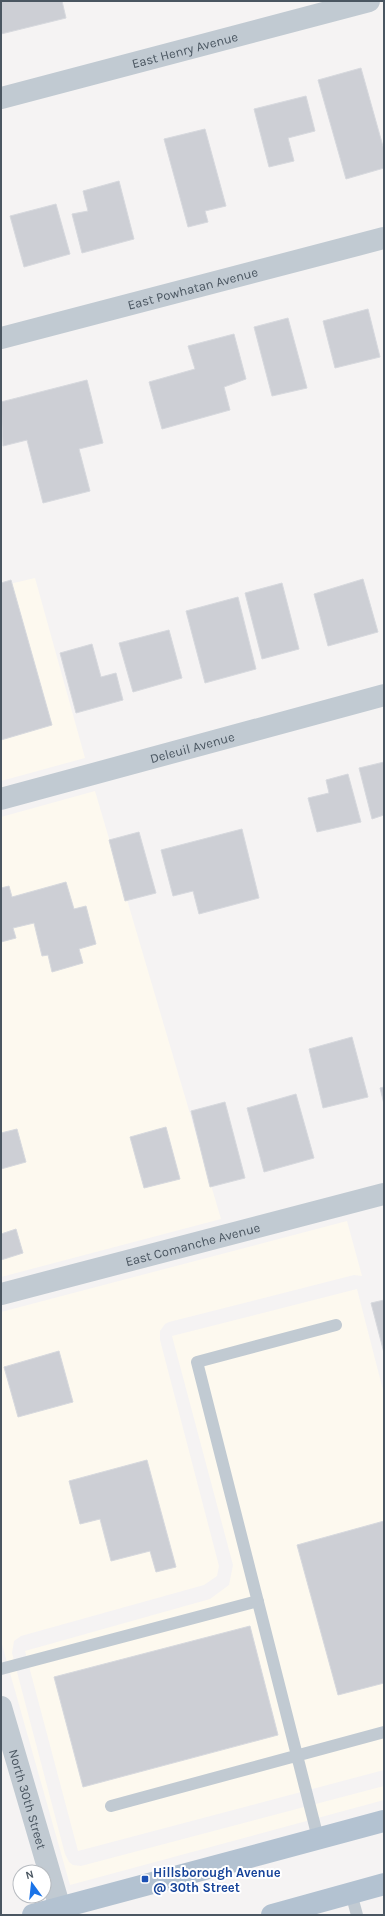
<svg xmlns="http://www.w3.org/2000/svg" width="385" height="1916" font-family="Karla,sans-serif">
	<style>
		.commercial { fill: #fdf9ef }
		.building { fill: #cdcfd5; stroke: #d7d9de }
		.lines { fill: none; stroke-linecap: round; stroke-linejoin: round }
		.service { stroke: #c1cad2; stroke-width: 12 }
		.minor { stroke: #c1cad2; stroke-width: 22 }
		.tertiary { stroke: #c1cad2; stroke-width: 22 }
		.primary { stroke: #b3c2d1; stroke-width: 22 }
		.transit-dot { fill: #1a4fb4; stroke: #fff; stroke-width: 1.5 }
		.labels { text-anchor: middle; stroke-width: 4; stroke-linejoin: round; paint-order: stroke }
		.street-label { font-size: 13px; fill: #4a5661; stroke: #fff }
		.transit-label { font-size: 13px; font-weight: bold; fill: #164399; stroke: #fff; text-anchor: start }
	</style>
	<rect width="100%" height="100%" fill="#f5f3f3"/>
	<path class="commercial" d="M35 578 85 758 1 781V586Z
		M95 791 221 1219 1 1277V817Z
		M347 1221 362 1276 354 1275 169 1322 165 1324 160 1331V1340L219 1566 217 1576 204 1585 21 1636 14 1641 12 1653 65 1854 69 1862 73 1865 81 1866 384 1786V1800L70 1885 1 1641V1312Z
		M357 1289 384 1394V1770L78 1851 25 1651 210 1599 229 1585 233 1565 172 1336Z"/>
	<path class="building" d="M1 1H62L66 18 1 34Z
		M361 68 384 150V168L346 179 318 80Z
		M306 96 315 131 288 138 294 161 269 167 254 109Z
		M205 129 226 206 205 211 208 222 188 227 164 139Z
		M119 181 134 239 82 253 72 214 88 211 83 191Z
		M56 204 70 254 24 267 10 216Z
		M368 309 380 357 335 368 323 321Z
		M288 318 307 388 272 396 254 327Z
		M234 334 246 379 224 387 230 410 162 429 149 382 195 369 188 346Z
		M87 380 103 443 79 449 90 491 43 503 27 440 3 446 1 402Z
		M363 579 378 632 328 646 314 594Z
		M11 580 52 725 1 740V583Z
		M282 583 299 649 262 659 245 593Z
		M238 597 256 669 205 683 186 611Z
		M169 630 182 678 133 692 119 643Z
		M92 644 101 677 116 673 123 700 76 713 60 653Z
		M384 762V815L372 819 359 768Z
		M348 774 361 822 317 832 308 798 329 793 326 780Z
		M242 829 259 898 199 914 193 891 173 896 161 850Z
		M139 832 156 893 125 901 109 840Z
		M66 882 74 909 86 906 96 944 79 949 83 963 52 972 48 955 42 956 34 923 13 928 16 938 1 942V888L9 886 12 897Z
		M352 1037 368 1097 323 1108 309 1049Z
		M384 1087V1104L380 1088Z
		M296 1094 314 1158 264 1172 247 1108Z
		M225 1102 245 1178 210 1187 191 1111Z
		M166 1127 180 1179 144 1188 130 1137Z
		M17 1129 26 1162 1 1169V1133Z
		M16 1229 23 1253 1 1260V1234Z
		M384 1300V1353L371 1303Z
		M59 1351 73 1402 18 1417 4 1367Z
		M147 1460 176 1567 156 1572 150 1551 111 1561 100 1519 80 1524 69 1481Z
		M384 1521V1683L338 1695 297 1545Z
		M250 1626 278 1735 83 1787 54 1677Z"/>
	<g class="lines">
		<path class="service" d="M1 1669 258 1601
			M111 1806 384 1732
			M318 1838 197 1362 336 1325
			M351 1893 357 1915"/>
		<g class="minor">
			<path id="s1" d="M1 98 369 1"/>
			<path id="s2" d="M1 338 384 238"/>
			<path id="s3" d="M1 799 384 695"/>
			<path id="s4" d="M1 1294 384 1194"/>
		</g>
		<path class="tertiary" id="s5" d="M1 1707 62 1915"/>
		<path class="primary" d="M33 1915 384 1821
			M272 1915 384 1884"/>
	</g>
	<rect class="transit-dot" x="141" y="1875" width="8" height="8" rx="2"/>
	<g class="labels">
		<g class="street-label">
			<text dy="5" stroke="none"><textPath href="#s1" startOffset="190">East Henry Avenue</textPath></text>
			<text dy="5" stroke="none"><textPath href="#s2" startOffset="198">East Powhatan Avenue</textPath></text>
			<text dy="5" stroke="none"><textPath href="#s3" startOffset="198">Deleuil Avenue</textPath></text>
			<text dy="5" stroke="none"><textPath href="#s4" startOffset="198">East Comanche Avenue</textPath></text>
			<text dy="5" stroke="none"><textPath href="#s5" startOffset="96">North 30th Street</textPath></text>
		</g>
		<g class="transit-label">
			<text x="153" y="1877">Hillsborough Avenue<tspan x="153" dy="15">@ 30th Street</tspan></text>
		</g>
	</g>
	<rect width="385" height="1916" fill="none" stroke="#4a5661" stroke-width="4"/>
	<g transform="translate(32 1884) rotate(345)"><circle r="19" fill="#ffffff" stroke="#b7bbc0"/>
	<path d="M0-3L7 15L0 10L-7 15Z" fill="#1a73e8"/>
	<text y="-6" font-size="11" font-weight="bold" text-anchor="middle" fill="#4a5661">N</text>
	</g>
</svg>
